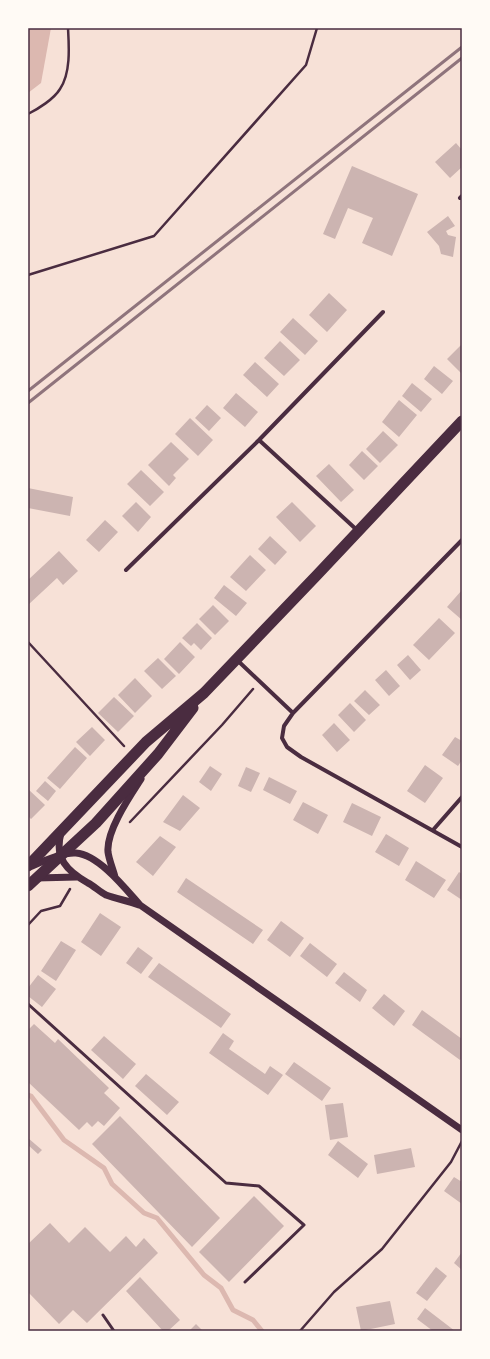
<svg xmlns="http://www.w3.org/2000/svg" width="490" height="1359" font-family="Literata,serif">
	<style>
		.water { fill: #dcb8b0 }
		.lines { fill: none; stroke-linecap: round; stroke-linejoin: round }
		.stream { stroke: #dcb8b0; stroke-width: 5 }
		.building { fill: #ccb4b1 }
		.path { stroke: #4a2c40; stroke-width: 2.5 }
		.service { stroke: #4a2c40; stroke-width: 3 }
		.minor { stroke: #4a2c40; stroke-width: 4 }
		.tertiary { stroke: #4a2c40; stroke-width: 7 }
		.trunk { stroke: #4a2c40; stroke-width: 11 }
		.rail { stroke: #8f747c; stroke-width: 3 }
		.neatline { fill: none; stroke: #4a2c40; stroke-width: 1.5 }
	</style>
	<rect width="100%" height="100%" fill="#f7e1d7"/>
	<path class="water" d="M28 28H51L41 83 28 93Z"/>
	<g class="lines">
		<path class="stream" d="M28 1095 31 1096 64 1140 104 1168 112 1184 144 1213 157 1218 204 1275 221 1288 233 1310 253 1320 262 1331"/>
	</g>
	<path class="building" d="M456 143 462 150V167L450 178 435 162Z
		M352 166 418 194 392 256 362 243 373 218 348 208 335 239 323 234Z
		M448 216 455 226 446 231 448 235 456 237 453 257 441 254 439 246 427 232Z
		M329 293 347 310 327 332 309 315Z
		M293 318 318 341 305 355 280 332Z
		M280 341 300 360 284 376 264 358Z
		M462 344V374L447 359Z
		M255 362 279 384 267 397 243 375Z
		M434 366 453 381 442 394 424 379Z
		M412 383 432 399 421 412 402 396Z
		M236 393 258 412 245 427 223 408Z
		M399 400 417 415 399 437 382 422Z
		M207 405 221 418 209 431 195 418Z
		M190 418 213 440 198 456 175 434Z
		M383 431 398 445 380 463 366 449Z
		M171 442 189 459 173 475 176 478 169 486 148 465Z
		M362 451 378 466 364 480 349 465Z
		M329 464 354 490 341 502 316 476Z
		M141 470 164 492 150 506 127 484Z
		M28 488 73 497 70 516 28 508Z
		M136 502 151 517 138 532 122 516Z
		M292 502 316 526 300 542 276 517Z
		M105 520 118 532 99 552 86 540Z
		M270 536 287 552 275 565 258 549Z
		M59 551 78 571 63 585 57 578 28 605V580Z
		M250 555 266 570 246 591 230 577Z
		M224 585 247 603 236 616 214 598Z
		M462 590V620L447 607Z
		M213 605 229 621 215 635 199 619Z
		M439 618 455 633 429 660 413 645Z
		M197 623 212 638 201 650 194 643 191 646 182 638Z
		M180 642 195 657 179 674 164 659Z
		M408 655 421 670 410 680 397 665Z
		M158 658 176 676 162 689 144 671Z
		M386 670 400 686 389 696 375 680Z
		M135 678 152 696 135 713 118 695Z
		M365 690 380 705 369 715 354 701Z
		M114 697 134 716 118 732 98 713Z
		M350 703 366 720 354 732 338 715Z
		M334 723 350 740 337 752 322 735Z
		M92 727 105 740 90 756 76 742Z
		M455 737 462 741V760L458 766 442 755Z
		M75 747 87 758 60 789 47 778Z
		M425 765 443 778 425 803 407 791Z
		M210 766 222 774 211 791 199 782Z
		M246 767 260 773 251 792 238 786Z
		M269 777 297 791 290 804 263 790Z
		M45 781 56 791 48 801 36 791Z
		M28 789 45 805 31 819 28 816Z
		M183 795 200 808 180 831 163 822Z
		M303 802 328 815 318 834 293 820Z
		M352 803 381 817 372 836 343 822Z
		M386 834 409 848 399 866 375 852Z
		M160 836 176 847 153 876 136 862Z
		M416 861 446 880 434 898 405 880Z
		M459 872 462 874V900L447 890Z
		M186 878 263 930 253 944 177 892Z
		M100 913 121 927 101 956 81 942Z
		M281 921 304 938 290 957 267 940Z
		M61 941 76 950 56 981 41 971Z
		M310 943 337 964 327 977 300 956Z
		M138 947 153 958 141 974 126 963Z
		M159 963 231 1014 221 1028 148 977Z
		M344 972 367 990 360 1002 335 983Z
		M38 975 56 989 42 1007 28 996V988Z
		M384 994 405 1011 394 1026 372 1008Z
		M422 1010 462 1039V1058L460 1060 412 1025Z
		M34 1024 55 1043 58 1039 109 1088 104 1093 120 1108 104 1126 98 1121 92 1127 87 1122 79 1130 28 1082V1030Z
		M223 1033 234 1041 229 1049 265 1074 270 1066 283 1075 268 1095 209 1053Z
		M104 1036 136 1064 123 1079 91 1050Z
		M294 1062 331 1088 322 1101 285 1074Z
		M146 1074 179 1102 167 1115 135 1086Z
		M343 1103 348 1137 330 1140 325 1105Z
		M120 1116 220 1218 192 1247 92 1144Z
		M28 1138 42 1150 38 1154 28 1145Z
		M338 1141 368 1164 358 1178 328 1155Z
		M411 1148 415 1167 377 1174 374 1155Z
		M454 1177 462 1182V1204L444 1191Z
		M254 1196 284 1226 229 1282 199 1252Z
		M50 1223 69 1243 85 1227 110 1252 126 1236 136 1247 144 1238 158 1253 87 1323 73 1310 59 1324 28 1292V1244Z
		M462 1252V1270L454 1263Z
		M436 1267 447 1276 427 1301 416 1293Z
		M140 1277 180 1320 168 1331H163L126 1291Z
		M390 1301 395 1324 361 1331 356 1307Z
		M425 1308 455 1331H433L417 1319Z
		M196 1324 203 1331H189Z"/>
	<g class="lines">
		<path class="path" d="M28 114C38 109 54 99 60 89 71 73 69 46 68 28
			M28 275 154 236 306 65 317 28
			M28 642 124 746
			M130 822 222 725 253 689
			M28 925 41 911 60 906 70 889
			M300 1331 334 1292 382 1249 451 1162 462 1141"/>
		<path class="service" d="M28 1004 226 1183 259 1186 304 1225 245 1282
			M103 1315 114 1331"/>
		<path class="minor" d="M460 198 462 196
			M259 440 358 531
			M462 540 293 713 284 726 282 738 287 747 301 757 462 847
			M126 570 259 440 383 312
			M236 659 293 713
			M433 830 462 797"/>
		<path class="tertiary" d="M61 833C54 858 67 871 88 883 94 886 100 892 106 895 117 899 129 901 139 905
			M32 866C43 861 64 852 76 853 99 855 125 888 140 905L462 1130
			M115 877C113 869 109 860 108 852 106 831 130 796 141 779
			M36 878 77 877"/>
		<path class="trunk" d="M28 866 146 742 204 693 317 575 462 421
			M28 886 96 823 158 754 193 708"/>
		<path class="rail" d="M28 391 462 47
			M28 403 462 58"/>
	</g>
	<rect width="490" height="1359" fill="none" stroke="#fffaf5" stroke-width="58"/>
	<rect x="29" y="29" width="432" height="1301" class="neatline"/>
</svg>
